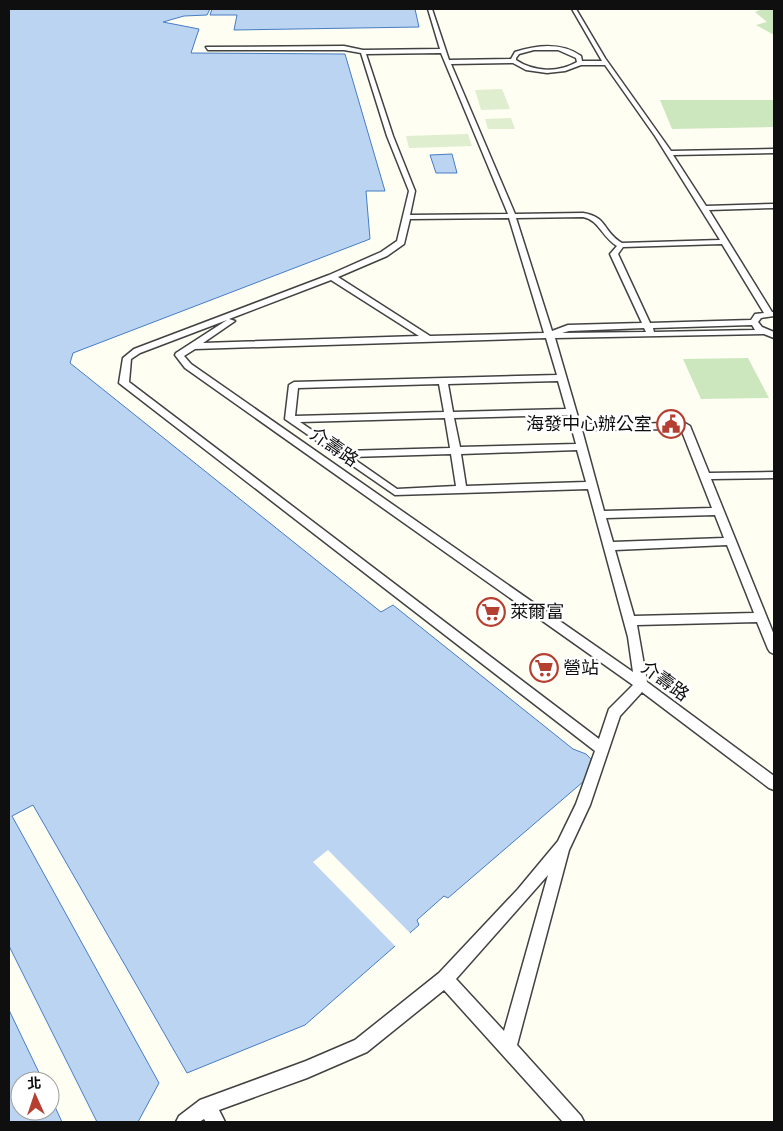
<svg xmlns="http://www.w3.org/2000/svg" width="783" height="1131" font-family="'Playfair Display','Noto Sans TC',serif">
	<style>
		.green { fill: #cce7be }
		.pitch { fill: #deeecf }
		.water { fill: #bad4f2; stroke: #477dc3 }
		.pier { fill: #fefef2 }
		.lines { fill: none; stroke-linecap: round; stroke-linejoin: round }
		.minor-casing { stroke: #424242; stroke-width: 3 }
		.minor { fill: #fff; fill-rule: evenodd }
		.labels { text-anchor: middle; stroke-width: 5; stroke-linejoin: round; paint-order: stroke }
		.poi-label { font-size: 18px; fill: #0f0f0f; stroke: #fff; text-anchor: start }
		.street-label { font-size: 18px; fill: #0f0f0f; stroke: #fff }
	</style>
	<rect width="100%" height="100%" fill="#fefef2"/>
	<path class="green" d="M762 9H774V35L756 25 767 22 755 12Z
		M660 100H774V127L672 129Z
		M748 358 769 398 701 399 683 359Z"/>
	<path class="pitch" d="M502 89 510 109 481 110 475 90Z
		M511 118 515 129H488L485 119Z
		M468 134 472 146 409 148 406 136Z"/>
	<path class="water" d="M9 9H210L207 15 184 16 163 22 199 29 191 53 345 54 385 191H366L370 239 73 353 70 363 381 612 393 605 573 749 586 754 592 760 584 781 448 898 444 896 417 920 419 925 305 1025 187 1073 33 805 12 816 159 1083 138 1122H97L9 946Z
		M212 9H415L419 27 234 30 237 15H210Z
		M452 154 457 173H436L430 155Z
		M9 1010 43 1081H20V1111H50V1096L62 1122H9Z"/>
	<path class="pier" d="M328 850 412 935 397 948 313 862Z"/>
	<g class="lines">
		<defs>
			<path id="minor" d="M428 9H432L449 60 511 59 515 52C537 45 561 42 581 56L582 61H602L572 9H576L605 58 671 151 774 149V153L673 155 706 206 774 204V208L709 210 772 312H774V316L761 318 758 322 762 327 774 332V338L764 334 555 338 580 424 685 423 690 426 709 473 774 472V478L711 479 774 635V654L770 652 768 649 757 622 637 625 647 682 774 776V790L769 788 642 692 620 716 590 805 569 850 517 1045 581 1116 584 1122H563L444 990 367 1052 307 1078 219 1110 225 1122H206L204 1119 199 1122H176L179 1116 200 1100 306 1061 355 1040 439 973 518 889 558 841 576 804 595 751 119 383 123 358 134 349 329 275 381 252 397 241 409 191 387 136 361 53 344 50H208L206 47 344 46 363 50 440 49ZM534 50H558L576 58 577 62C558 73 534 72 516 60V58L519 54ZM441 53 508 214 410 215 415 191 393 136 366 54ZM513 63 526 70 547 73 565 71 581 65H605L655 136 720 240 622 243C602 231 608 217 583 213L515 214 451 64ZM583 217C599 220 602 237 617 246L610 254 642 323 568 325 552 331 516 218ZM509 218 544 333 430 336 338 277 387 256 404 244 410 219ZM722 244 764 313 755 314 751 320 650 323 618 254 623 247ZM331 280 419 336 203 343 235 321 229 319ZM227 320 176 353 175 355 185 368 633 685 609 709 599 739 129 382 131 359 140 353ZM752 325 755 330 654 332 653 328ZM644 328 646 332 562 333 569 331ZM546 338 557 375 294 382 289 385 285 419 395 495 588 489 628 637 633 672 191 364 184 356 195 349ZM558 381 566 409 453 412 448 384ZM439 384 444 412 295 416 298 388ZM568 415 576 444 460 447 454 418ZM445 418 450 448 343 451 300 422ZM681 429 712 508 604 511 582 430ZM577 450 586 482 466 486 461 454ZM451 454 456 486 397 489 351 457ZM715 515 724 538 613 542 606 518ZM727 545 754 613 634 616 615 550ZM548 875 504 1031 456 979Z"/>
		</defs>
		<use href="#minor" class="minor-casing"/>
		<use href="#minor" class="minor"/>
	</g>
	<defs>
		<symbol id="civic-ring" viewBox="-11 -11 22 22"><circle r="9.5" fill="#fff" stroke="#b54031" stroke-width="1.5"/><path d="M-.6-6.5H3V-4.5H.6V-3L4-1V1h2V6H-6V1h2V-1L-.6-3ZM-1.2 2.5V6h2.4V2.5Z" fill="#b54031"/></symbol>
		<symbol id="supermarket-ring" viewBox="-11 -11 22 22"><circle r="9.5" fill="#fff" stroke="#b54031" stroke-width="1.5"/><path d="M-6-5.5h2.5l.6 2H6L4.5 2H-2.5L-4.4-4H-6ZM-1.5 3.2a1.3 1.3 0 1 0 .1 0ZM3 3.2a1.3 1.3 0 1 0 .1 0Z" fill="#b54031"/></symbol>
	</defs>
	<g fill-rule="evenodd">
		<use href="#civic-ring" x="655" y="408" width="32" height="32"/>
		<use href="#supermarket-ring" x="475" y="596" width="32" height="32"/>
		<use href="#supermarket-ring" x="528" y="652" width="32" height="32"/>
	</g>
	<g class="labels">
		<g class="poi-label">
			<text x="652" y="430" text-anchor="end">海發中心辦公室</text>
			<text x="510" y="618">萊爾富</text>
			<text x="563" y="674">營站</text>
		</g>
		<g class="street-label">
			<text transform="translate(334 447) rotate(35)" y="6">介壽路</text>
			<text transform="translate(665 681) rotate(36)" y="6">介壽路</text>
		</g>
	</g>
	<rect width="783" height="1131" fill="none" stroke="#0f0f0f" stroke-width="20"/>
	<g transform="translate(35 1096) rotate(357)"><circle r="24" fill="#ffffff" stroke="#9f9f9f"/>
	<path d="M0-4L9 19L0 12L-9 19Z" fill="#b54031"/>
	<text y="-8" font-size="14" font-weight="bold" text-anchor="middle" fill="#0f0f0f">北</text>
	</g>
</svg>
